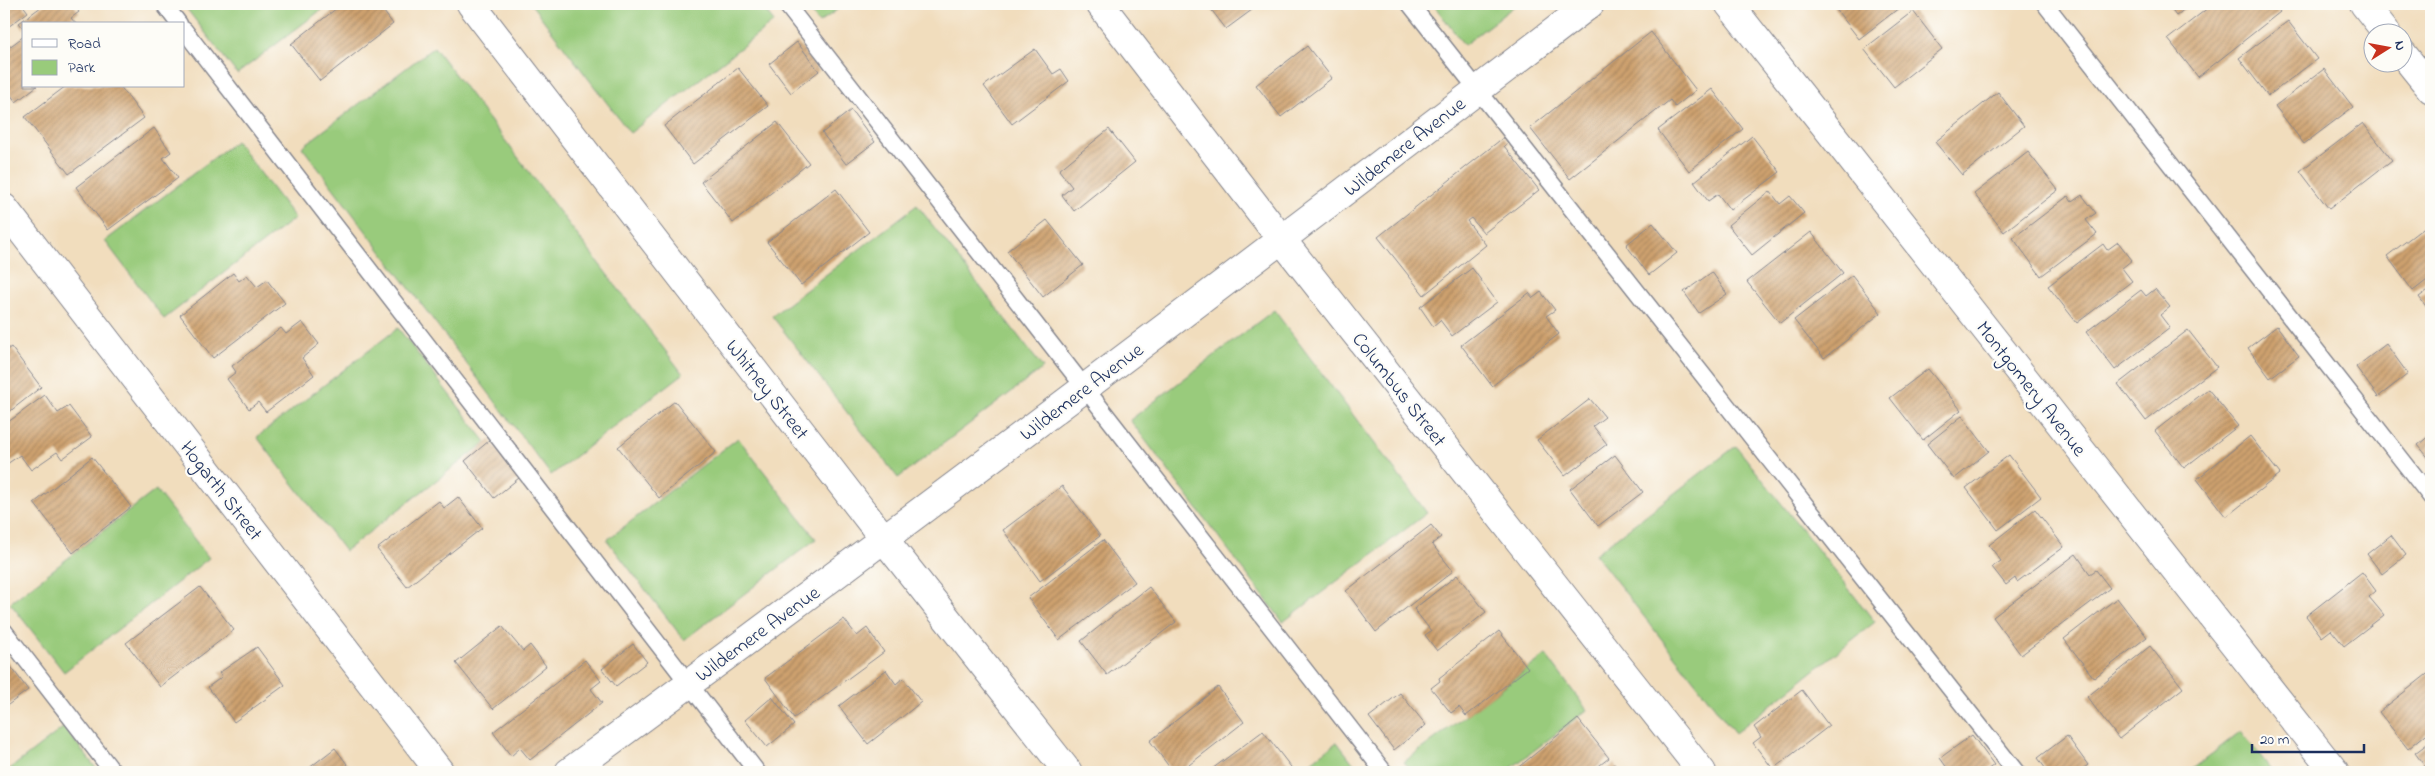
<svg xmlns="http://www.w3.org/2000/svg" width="2435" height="776" font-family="'Indie Flower',sans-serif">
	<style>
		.green { fill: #99cb7b; stroke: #5a7d6c }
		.building { fill: url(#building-hatch) }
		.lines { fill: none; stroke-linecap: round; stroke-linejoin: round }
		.lane-casing { stroke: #86868e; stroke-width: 19 }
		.street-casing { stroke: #86868e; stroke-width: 30 }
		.lane { stroke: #fff; stroke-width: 16 }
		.street { stroke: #fff; stroke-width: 28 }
		.labels { text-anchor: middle; stroke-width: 4.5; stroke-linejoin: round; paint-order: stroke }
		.street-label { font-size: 20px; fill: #1b2f5e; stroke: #fdfcf7 }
	</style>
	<defs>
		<pattern id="building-hatch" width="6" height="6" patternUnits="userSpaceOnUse" patternTransform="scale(1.25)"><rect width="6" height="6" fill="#cea16e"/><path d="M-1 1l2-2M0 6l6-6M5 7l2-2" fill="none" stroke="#a6845e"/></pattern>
	</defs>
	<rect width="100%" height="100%" fill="#fdfcf7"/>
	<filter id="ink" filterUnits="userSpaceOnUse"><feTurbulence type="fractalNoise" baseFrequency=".02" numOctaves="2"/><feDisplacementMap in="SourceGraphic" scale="10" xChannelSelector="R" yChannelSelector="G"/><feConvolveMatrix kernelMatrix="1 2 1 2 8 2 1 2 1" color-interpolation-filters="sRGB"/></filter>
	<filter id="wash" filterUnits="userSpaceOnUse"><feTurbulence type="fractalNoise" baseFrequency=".0096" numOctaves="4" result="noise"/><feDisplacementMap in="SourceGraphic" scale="20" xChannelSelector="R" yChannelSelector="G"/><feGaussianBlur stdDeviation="1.12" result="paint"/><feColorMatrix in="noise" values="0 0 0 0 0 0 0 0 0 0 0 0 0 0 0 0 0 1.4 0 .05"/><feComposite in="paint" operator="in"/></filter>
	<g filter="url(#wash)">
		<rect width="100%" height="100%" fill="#f1ddbd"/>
		<path class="green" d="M183 4H329L237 74Z
			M531 4H760L774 22 630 133Z
			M805 4H845L819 23Z
			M1433 4H1517L1464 45Z
			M434 47 683 374 551 475 302 147Z
			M236 141 295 218 164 319 105 241Z
			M917 205 1043 368 898 478 772 316Z
			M1274 310 1427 513 1283 622 1130 420Z
			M398 328 486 442 345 551 257 437Z
			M738 438 816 539 684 640 607 540Z
			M1736 446 1875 622 1735 733 1595 554Z
			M156 490 209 558 64 672 10 603Z
			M1546 655 1587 710 1506 772H1412L1404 762Z
			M64 727 99 772H6Z
			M2241 731 2273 772H2189Z
			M1337 742 1360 772H1298Z"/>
		<g id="blocks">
			<path class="building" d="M4 4H22L28 12 4 30Z
				M45 4H73L79 12 71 18 76 24H24V29L19 23Z
				M342 4H378L393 24 320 81 291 44Z
				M1207 4H1260L1226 29Z
				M1832 4H1904L1859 39Z
				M2167 4H2191L2176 16Z
				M2213 4H2274L2280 12 2198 77 2168 39Z
				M1913 11 1942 49 1894 87 1864 49Z
				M2288 21 2317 59 2268 96 2239 58Z
				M1651 32 1696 90 1675 107 1670 100 1570 179 1530 128Z
				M24 36V86H37L16 102 4 86V51Z
				M797 42 819 71 791 93 769 64Z
				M1307 46 1332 78 1281 117 1256 85Z
				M1035 49 1053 74 1061 69 1069 81 1012 124 984 86Z
				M738 68 768 106 693 164 664 126Z
				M2324 69 2353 107 2304 144 2275 106Z
				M66 86H120L144 118 69 174 25 117Z
				M1712 89 1743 129 1689 171 1658 130Z
				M1998 92 2024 126 1962 175 1935 142Z
				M851 110 875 142 846 164 822 133Z
				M777 122 809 163 733 223 701 182Z
				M2363 123 2392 160 2329 209 2300 171Z
				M154 128 171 152 163 158 178 178 108 230 76 187Z
				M1109 129 1135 162 1074 211 1062 195 1072 187 1059 170Z
				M1752 136 1780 172 1730 210 1718 194 1708 201 1694 182Z
				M1504 137 1508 143 1504 146 1539 190 1484 233 1471 218 1467 221 1486 245 1424 295 1378 237Z
				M2028 152 2058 190 2004 232 1974 194Z
				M836 189 869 232 801 285 767 242Z
				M1770 191 1780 204 1790 196 1804 213 1752 255 1728 225Z
				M2082 195 2096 213 2086 220 2097 234 2041 276 2013 238 2068 196 2072 202Z
				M1047 220 1083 265 1043 297 1007 251Z
				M2431 222V277L2413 291 2387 256Z
				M1653 223 1677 253 1649 275 1626 245Z
				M1811 232 1843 273 1780 323 1747 282Z
				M2118 242 2132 260 2122 268 2132 281 2077 323 2048 286 2103 244 2107 250Z
				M1472 268 1497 302 1452 336 1440 320 1433 326 1420 307Z
				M1712 272 1727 294 1699 313 1684 292Z
				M233 273 239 281 247 275 257 287 267 280 285 303 213 358 180 315Z
				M1852 275 1881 313 1824 358 1794 320Z
				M2431 288V313L2419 297Z
				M2155 289 2170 307 2160 315 2170 328 2115 370 2086 332 2141 290 2146 296Z
				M1541 292 1555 310 1546 316 1559 334 1492 386 1461 345 1529 293 1533 298Z
				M302 322 319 344 302 358 314 375 266 412 258 402 249 409 227 379 236 372 232 366 281 328 286 334Z
				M2277 326 2299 356 2270 378 2248 348Z
				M2188 330 2217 367 2146 421 2118 384Z
				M2386 344 2408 374 2378 397 2356 367Z
				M11 347 41 387 4 416V352Z
				M1928 369 1961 410 1923 440 1890 398Z
				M2208 389 2238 426 2184 468 2155 431Z
				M45 395 58 413 69 406 92 437 62 459 57 452 31 470 20 455 7 464 4 459V425Z
				M1590 399 1605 417 1593 426 1607 444 1565 476 1537 440Z
				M675 401 716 452 659 498 618 447Z
				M1962 416 1989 451 1954 479 1927 444Z
				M2431 434V461L2418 445Z
				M2250 436 2280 474 2226 517 2197 479Z
				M490 440 519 478 494 498 465 461Z
				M1615 455 1643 492 1598 526 1570 489Z
				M2009 455 2041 497 1998 530 1966 488Z
				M92 457 131 507 73 553 34 503Z
				M1062 486 1100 536 1040 581 1003 530Z
				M458 497 482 528 407 587 377 549 439 501 444 508Z
				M2035 509 2064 547 2017 582 2015 578 2006 585 1992 567 2001 561 1989 545Z
				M1431 525 1441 537 1432 544 1453 571 1376 632 1346 591Z
				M2391 535 2406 555 2382 574 2367 554Z
				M1103 540 1135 582 1059 640 1028 598Z
				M2076 554 2090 574 2096 570 2110 588 2021 655 1993 617Z
				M2362 572 2376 591 2369 597 2384 615 2344 646 2331 630 2322 637 2306 616Z
				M1457 575 1486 612 1437 651 1425 635 1431 631 1414 609Z
				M200 587 234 630 160 687 126 643Z
				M1149 587 1176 622 1107 675 1081 641Z
				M2117 598 2147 637 2094 678 2064 639Z
				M844 619 857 636 867 628 884 652 794 718 765 678Z
				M502 626 523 651 530 645 546 666 493 709 456 663Z
				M1499 631 1528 668 1466 716 1459 707 1451 713 1431 688 1440 681 1439 678Z
				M633 644 647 662 616 686 602 669Z
				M2150 646 2183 688 2119 739 2087 697Z
				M257 647 285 685 234 722 208 687 222 677 219 673Z
				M4 657 28 690 4 708Z
				M585 660 601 681 591 689 602 703 530 760 520 748 511 756 493 732Z
				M886 670 896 684 903 678 921 702 868 744 839 706Z
				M2431 671V730L2408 749 2379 712Z
				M1218 687 1244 722 1180 772H1173L1150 741Z
				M1802 690 1829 726 1773 769 1753 743 1761 737 1754 727Z
				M1400 693 1426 725 1394 750 1369 717Z
				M772 697 794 725 767 747 745 720Z
				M1578 719 1609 758 1591 772H1517L1515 770Z
				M1263 731 1294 771 1293 772H1208Z
				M1972 735 1994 765 1984 772H1950L1940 758Z
				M2067 736 2088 765 2079 772H2048L2038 758Z
				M2431 741V772H2429L2415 753Z
				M335 748 353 772H304Z
				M1614 764 1621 772H1605Z"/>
		</g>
	</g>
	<g filter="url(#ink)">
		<use href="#blocks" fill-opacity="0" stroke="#86868e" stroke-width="1"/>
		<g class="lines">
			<defs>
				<path id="lane" d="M164 4 179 24
					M786 4 1384 772
					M1410 4 2016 772
					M2045 4 2431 497
					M184 30 757 772
					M4 631 113 772"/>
				<path id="street" d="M471 4 884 539 1068 772
					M1100 4 1282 240 1702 772
					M1729 4 2335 772
					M2364 4 2386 32
					M2402 53 2431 89
					M4 208 440 772
					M569 772C912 520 1252 263 1590 4"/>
			</defs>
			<use href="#lane" class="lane-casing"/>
			<use href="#street" class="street-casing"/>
			<use href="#lane" class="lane"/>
			<use href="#street" class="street"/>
		</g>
	</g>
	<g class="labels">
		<g class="street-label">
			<text transform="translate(1404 146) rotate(-38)" y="7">Wildemere Avenue</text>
			<text transform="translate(2032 388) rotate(52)" y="7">Montgomery Avenue</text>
			<text transform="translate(768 389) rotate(52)" y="7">Whitney Street</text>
			<text transform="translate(1400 389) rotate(52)" y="7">Columbus Street</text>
			<text transform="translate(1081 391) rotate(-37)" y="7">Wildemere Avenue</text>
			<text transform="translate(222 490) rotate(52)" y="7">Hogarth Street</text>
			<text transform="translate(757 633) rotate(-36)" y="7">Wildemere Avenue</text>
		</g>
	</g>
	<rect width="2435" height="776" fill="none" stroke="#fdfcf7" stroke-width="20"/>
	<rect x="22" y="22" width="162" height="65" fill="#fdfcf7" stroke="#a3aaba"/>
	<rect x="32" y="39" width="25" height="8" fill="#ffffff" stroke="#a3aaba"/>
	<text x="68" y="48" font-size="15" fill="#1b2f5e">Road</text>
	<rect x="32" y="60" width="25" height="15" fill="#99cb7b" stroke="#a3aaba"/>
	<text x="68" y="72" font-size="15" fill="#1b2f5e">Park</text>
	<g transform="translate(2388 48) rotate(79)"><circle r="24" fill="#fdfcf7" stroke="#a3aaba"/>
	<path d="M0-4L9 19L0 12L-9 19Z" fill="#c8321e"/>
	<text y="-8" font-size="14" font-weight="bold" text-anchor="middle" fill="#1b2f5e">N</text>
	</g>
	<path d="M2252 744v8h112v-8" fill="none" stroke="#1b2f5e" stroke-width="2.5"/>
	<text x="2260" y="744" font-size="15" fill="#1b2f5e" stroke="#fdfcf7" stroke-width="4" paint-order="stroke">20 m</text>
</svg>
